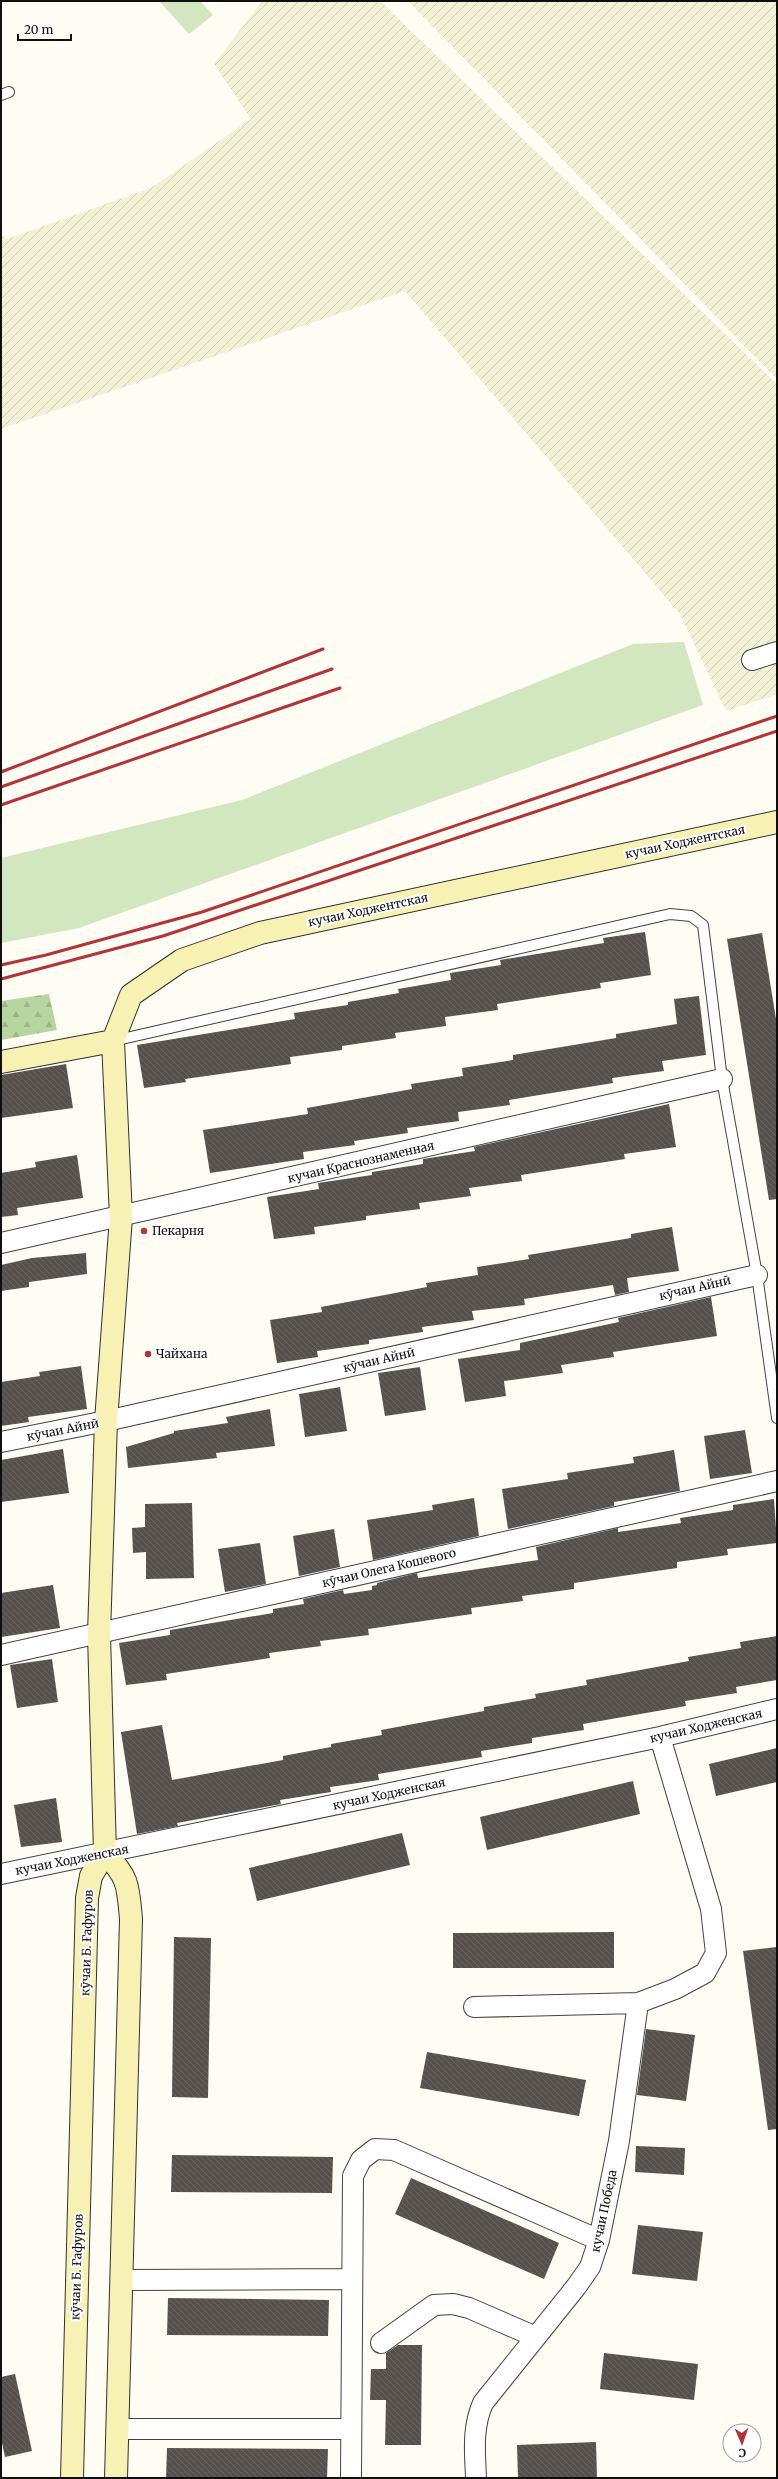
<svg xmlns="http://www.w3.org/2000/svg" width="778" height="2479" font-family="Merriweather,serif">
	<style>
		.farmland { fill: url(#farmland-furrows) }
		.grass { fill: #d2e6bf }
		.forest { fill: url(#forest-firs) }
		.building { fill: url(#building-back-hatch) }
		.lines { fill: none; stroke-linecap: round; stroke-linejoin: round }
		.service-casing { stroke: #424242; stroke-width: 12 }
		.minor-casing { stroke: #424242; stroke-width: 22 }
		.secondary-casing { stroke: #313131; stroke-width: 24 }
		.service { stroke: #fff; stroke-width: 10 }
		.minor { stroke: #fff; stroke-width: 20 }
		.secondary { stroke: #f7f2b4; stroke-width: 22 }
		.rail { stroke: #b33436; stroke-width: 3 }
		.poi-dot { fill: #b33436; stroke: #fff; stroke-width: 1.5 }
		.labels { text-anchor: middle; stroke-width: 4; stroke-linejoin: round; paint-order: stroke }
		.street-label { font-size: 12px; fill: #0f0f0f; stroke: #fff }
		.poi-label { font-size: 12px; fill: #0f0f0f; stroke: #fff; text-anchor: start }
	</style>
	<defs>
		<pattern id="farmland-furrows" width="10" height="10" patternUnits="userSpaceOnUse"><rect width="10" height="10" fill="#f2f1d5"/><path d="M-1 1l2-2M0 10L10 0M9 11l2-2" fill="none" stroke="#cecdb6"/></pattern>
		<pattern id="forest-firs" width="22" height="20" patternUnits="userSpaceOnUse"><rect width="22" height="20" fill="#b6d5a0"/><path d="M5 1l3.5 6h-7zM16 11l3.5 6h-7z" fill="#9bb689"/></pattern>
		<pattern id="building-back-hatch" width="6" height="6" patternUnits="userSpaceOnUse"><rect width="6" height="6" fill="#57514d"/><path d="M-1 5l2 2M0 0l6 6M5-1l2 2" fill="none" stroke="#6a6562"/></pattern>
	</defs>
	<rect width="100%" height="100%" fill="#fefcf3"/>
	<path class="farmland" d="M262 1H380L777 384V694L726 711 680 614 405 291 1 429V235L7 239 151 188 251 119 214 64Z
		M408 1H777V379Z"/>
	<path class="grass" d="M159 1H200L213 15 189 34Z
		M684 642 703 705 79 928 1 943V858L242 800 633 644Z"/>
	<path class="forest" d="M49 994 57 1030 1 1040V1001Z"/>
	<path class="building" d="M645 932 651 975 600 983 601 988 497 1004 498 1010 445 1017 446 1026 395 1033 396 1038 342 1046V1050L290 1057 291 1064 185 1079 186 1082 144 1088 137 1045 295 1019 294 1013 348 1005V1002L399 993 398 989 451 980 450 973 501 965 500 960 604 943 603 938Z
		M762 933 777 1025V1199L769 1200 727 939Z
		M699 996 706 1055 662 1061 664 1071 612 1078 613 1083 509 1100 510 1105 458 1112 459 1121 407 1128 408 1133 354 1141 355 1145 303 1152 304 1159 210 1173 203 1130 308 1114 307 1108 412 1089 411 1084 463 1076 462 1068 513 1060V1055L616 1038V1034L677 1024 674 999Z
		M66 1064 73 1108 1 1118V1075Z
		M669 1104 676 1147 624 1154 625 1159 521 1175 522 1181 469 1188 471 1196 419 1203 420 1209 366 1216V1220L314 1227 315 1234 274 1239 267 1197 319 1189 318 1183 372 1175V1172L423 1164V1159L475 1151 474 1147Z
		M77 1155 83 1198 17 1208 18 1215 1 1217V1173L36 1167 35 1162Z
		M672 1227 679 1271 627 1278 629 1292 615 1295 613 1285 524 1299 525 1305 472 1311 474 1320 422 1327 423 1332 369 1340V1344L317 1351 318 1357 277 1363 270 1320 322 1312 321 1307 427 1287 426 1283 478 1275 477 1267 529 1259 528 1255 631 1238V1234Z
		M86 1253 87 1274 29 1282V1287L1 1291V1265L32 1258Z
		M711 1297 717 1336 613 1352 614 1357 561 1365 563 1373 504 1381 506 1396 465 1402 458 1359 520 1350V1343L619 1322 618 1318Z
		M81 1366 87 1409 28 1417 29 1422 1 1426V1382L40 1376 39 1372Z
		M420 1367 426 1410 385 1416 378 1373Z
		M340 1387 347 1431 305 1437 299 1394Z
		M270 1409 275 1446 216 1453 217 1458 128 1468 126 1447 174 1433V1431L228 1423 226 1417Z
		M745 1430 752 1473 710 1479 704 1436Z
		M63 1449 69 1493 1 1502V1460Z
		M674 1450 680 1491 614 1502V1506L508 1529 502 1489 568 1479 567 1473 634 1463 633 1457Z
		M474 1498 479 1536 373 1560 367 1520 433 1510 432 1505Z
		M774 1499 777 1543 727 1549 728 1555 677 1562V1568L574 1583V1589L522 1596 523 1601 471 1608 472 1614 368 1629 369 1635 320 1641 321 1646 269 1653 270 1658 166 1674 167 1680 126 1685 119 1643 170 1635V1630L273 1613V1609L304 1604 303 1599 343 1590 344 1594 372 1590V1586L377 1585V1583L417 1573 418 1578 538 1560 536 1547 618 1528V1532L681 1523 680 1518 733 1510V1505Z
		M192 1503 194 1578 146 1579V1552L133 1553 132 1528 145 1527V1504Z
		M334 1529 340 1567 299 1576 293 1536Z
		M260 1543 266 1584 225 1592 218 1549Z
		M53 1585 60 1628 1 1637V1593Z
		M777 1636V1680L736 1687 737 1693 685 1701 686 1706 583 1724 584 1730 532 1738V1743L481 1751 482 1757 378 1774 379 1780 330 1787 331 1792 280 1800 281 1804 177 1823 178 1826 137 1834 121 1732 162 1725 172 1780 283 1760V1756L331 1747V1744L382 1735 381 1730 484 1711V1707L536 1698 535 1694 587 1685 586 1680 689 1661 688 1657 741 1648 740 1642Z
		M52 1659 58 1702 17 1708 10 1665Z
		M777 1748V1782L716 1796 709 1764Z
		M633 1781 640 1814 487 1850 480 1817Z
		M56 1798 62 1842 21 1847 14 1805Z
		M402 1833 410 1865 257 1901 249 1868Z
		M614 1932V1968H453V1933Z
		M174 1937 211 1938 208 2098 172 2097Z
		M777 1947V2129L768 2130 743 1951Z
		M646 2029 695 2035 686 2101 637 2095Z
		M427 2052 586 2080 579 2116 420 2088Z
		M636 2146 685 2148 684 2175 635 2172Z
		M172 2155 333 2157 332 2193 171 2192Z
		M411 2178 559 2243 544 2279 395 2214Z
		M638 2225 703 2232 697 2281 632 2274Z
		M168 2298 329 2300 328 2336 167 2335Z
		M398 2345H422L421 2445H385L386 2400H370L371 2369H386V2353Z
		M604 2353 698 2364 694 2400 600 2389Z
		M15 2374 32 2451 5 2457 1 2438V2377Z
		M596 2442 597 2478H518L517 2445Z
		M167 2448 328 2449 327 2478H166Z"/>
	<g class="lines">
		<defs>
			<path id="service" d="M1 95 9 92
				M113 1041 670 914 691 916 703 925 722 1079 757 1275 777 1418"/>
			<path id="minor" d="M752 660 777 652
				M1 1243 722 1079
				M1 1442 106 1421 757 1275
				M1 1655 777 1481
				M1 1874 660 1737 777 1709
				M474 2007 638 2003 675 1989 705 1973 716 1953 711 1909 660 1737
				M121 2280 352 2279
				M381 2343 434 2305 453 2304 469 2308 536 2337
				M117 2429H351
				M351 2478 353 2176 361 2160 375 2149 394 2150 599 2240
				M476 2478C475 2452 472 2428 483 2403L576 2287 590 2267 599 2240 619 2141 638 2003"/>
			<path id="secondary" d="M1 1062 113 1041
				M105 1853 99 1634 106 1421 121 1217 113 1041 131 995 182 960 260 933 777 822
				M105 1853C129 1878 128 1886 131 1919L116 2478
				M72 2478 87 1898 91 1876 105 1853"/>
		</defs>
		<use href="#service" class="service-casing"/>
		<use href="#minor" class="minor-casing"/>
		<use href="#secondary" class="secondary-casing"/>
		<use href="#service" class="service"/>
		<use href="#minor" class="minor"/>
		<use href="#secondary" class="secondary"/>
		<path class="rail" d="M1 772 323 649
			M1 787 332 669
			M1 805 340 688
			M1 965 46 955 202 912 777 716
			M1 979 163 936 777 731"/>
	</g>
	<g class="poi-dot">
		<circle cx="144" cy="1231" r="4"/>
		<circle cx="148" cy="1354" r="4"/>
	</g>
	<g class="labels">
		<g class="street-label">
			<text transform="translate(685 842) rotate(-12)" y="4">кучаи Ходжентская</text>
			<text transform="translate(368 910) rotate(-12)" y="4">кучаи Ходжентская</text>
			<text transform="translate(361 1162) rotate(-13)" y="4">кучаи Краснознаменная</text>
			<text transform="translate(695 1288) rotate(-13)" y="4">кӯчаи Айнӣ</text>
			<text transform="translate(379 1360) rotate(-13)" y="4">кӯчаи Айнӣ</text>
			<text transform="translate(63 1430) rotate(-11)" y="4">кӯчаи Айнӣ</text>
			<text transform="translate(389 1568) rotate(-13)" y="4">кӯчаи Олега Кошевого</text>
			<text transform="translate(706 1726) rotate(-13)" y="4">кучаи Ходженская</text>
			<text transform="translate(389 1794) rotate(-12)" y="4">кучаи Ходженская</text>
			<text transform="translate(72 1860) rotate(-11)" y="4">кучаи Ходженская</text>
			<text transform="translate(87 1943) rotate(-88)" y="4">кӯчаи Б. Ғафуров</text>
			<text transform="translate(604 2211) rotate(-78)" y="4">кучаи Победа</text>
			<text transform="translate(77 2267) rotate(-88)" y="4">кӯчаи Б. Ғафуров</text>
		</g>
		<g class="poi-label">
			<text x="152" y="1235">Пекарня</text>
			<text x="156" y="1358">Чайхана</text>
		</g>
	</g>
	<rect width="778" height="2479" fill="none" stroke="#0f0f0f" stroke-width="4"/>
	<g transform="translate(742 2443) rotate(178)"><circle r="19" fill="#ffffff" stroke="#9f9f9f"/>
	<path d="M0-3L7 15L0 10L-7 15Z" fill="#b33436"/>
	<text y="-6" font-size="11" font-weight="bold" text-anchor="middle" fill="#0f0f0f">С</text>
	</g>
	<path d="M18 34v6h53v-6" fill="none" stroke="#0f0f0f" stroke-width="2"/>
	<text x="24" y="34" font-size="12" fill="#0f0f0f" stroke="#ffffff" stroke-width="3" paint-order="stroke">20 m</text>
</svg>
